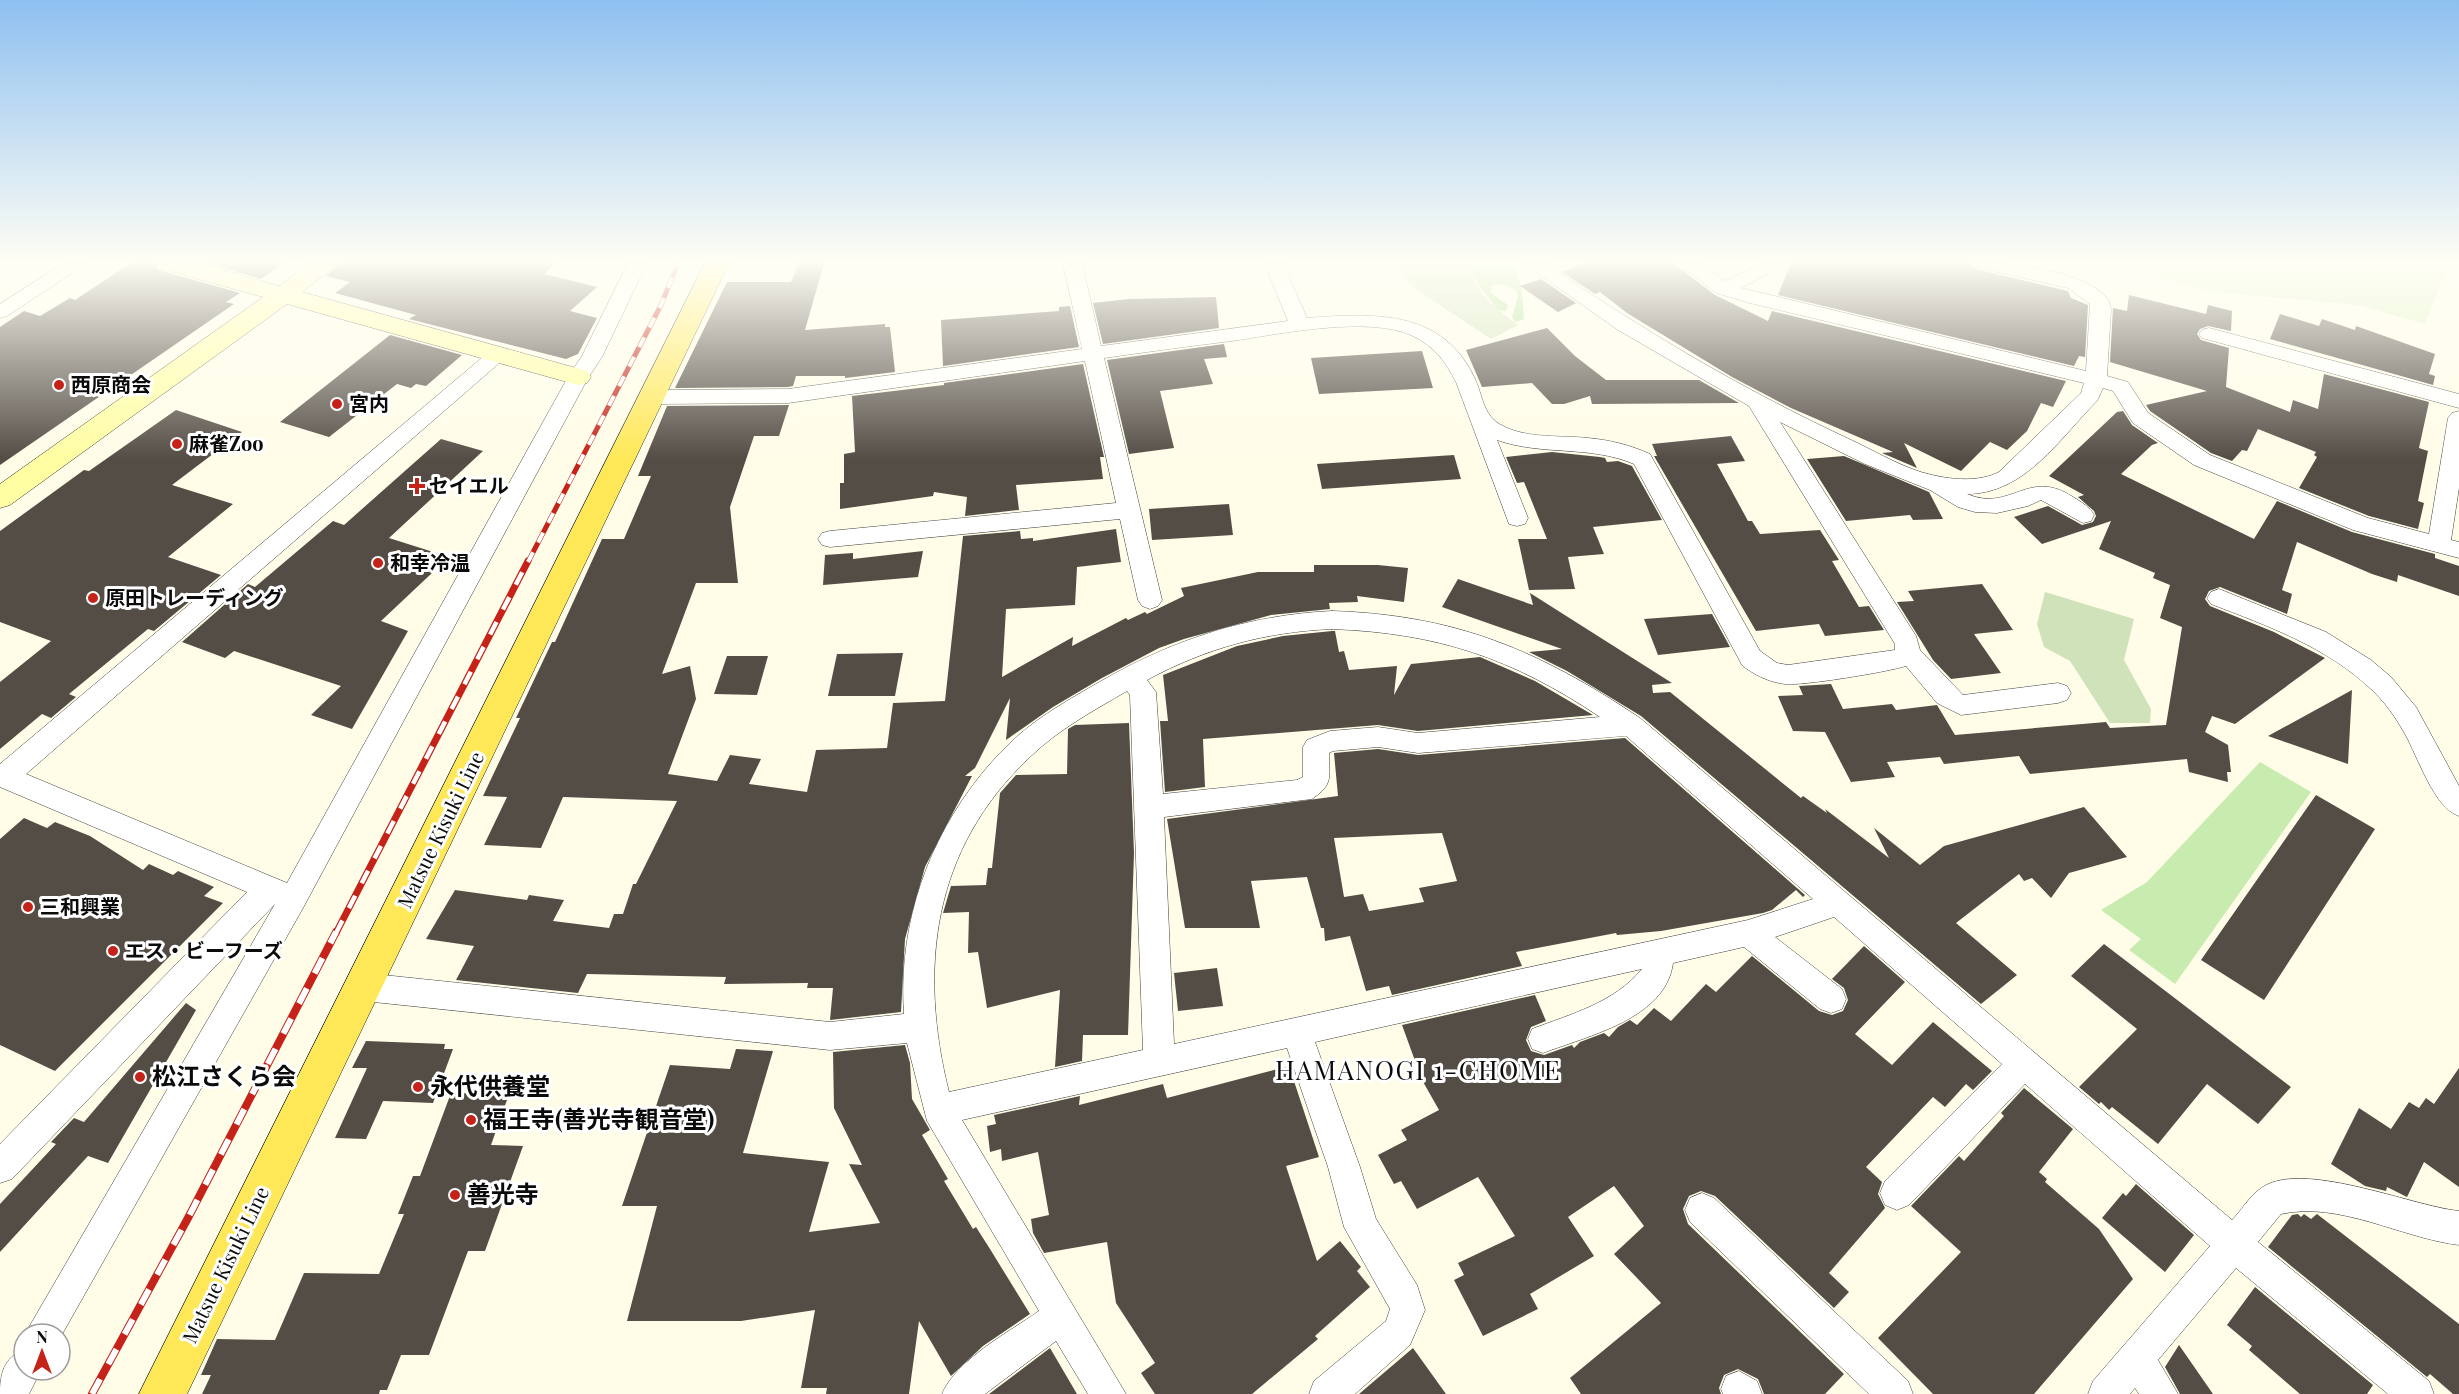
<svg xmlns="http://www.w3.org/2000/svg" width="2459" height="1394" font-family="'Playfair Display','Noto Sans JP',serif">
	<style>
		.green { fill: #c8ecaf }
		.forest { fill: #a9de8d }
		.cemetery { fill: #d0e2b9 }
		.pitch { fill: #ddf2c2 }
		.building { fill: #544d46; fill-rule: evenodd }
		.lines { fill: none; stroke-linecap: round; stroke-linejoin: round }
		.street-casing { stroke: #3e3e3e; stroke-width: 1 }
		.secondary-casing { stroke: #2d2d2d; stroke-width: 1 }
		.primary-casing { stroke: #1c1c1c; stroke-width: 1 }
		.street { fill: #fff; fill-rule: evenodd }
		.secondary { fill: #fffea3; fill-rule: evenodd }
		.primary { fill: #ffe858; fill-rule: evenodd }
		.rail-far2-casing { stroke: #c52319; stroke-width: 5 }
		.rail-far1-casing { stroke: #c52319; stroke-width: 7 }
		.rail-casing { stroke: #c52319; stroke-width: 8 }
		.rail-far2 { stroke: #fff; stroke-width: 4; stroke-dasharray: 11; stroke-linecap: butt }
		.rail-far1 { stroke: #fff; stroke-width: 4.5; stroke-dasharray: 14; stroke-linecap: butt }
		.rail { stroke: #fff; stroke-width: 6; stroke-dasharray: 17; stroke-linecap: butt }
		.poi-dot { fill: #c52319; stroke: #fff; stroke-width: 2 }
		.labels { text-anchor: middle; stroke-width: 6; stroke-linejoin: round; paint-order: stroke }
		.poi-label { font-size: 20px; font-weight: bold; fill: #0b0b0b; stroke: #fff; text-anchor: start }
		.street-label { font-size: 20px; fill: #0b0b0b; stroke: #fff }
		.near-poi-label { font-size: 24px; font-weight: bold; fill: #0b0b0b; stroke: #fff; text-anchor: start }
		.near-neighbourhood-label { font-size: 26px; letter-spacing: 1.5px; fill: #0b0b0b; stroke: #fff }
	</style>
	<rect width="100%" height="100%" fill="#fffde8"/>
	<path class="green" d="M2260 762 2311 792 2175 984 2129 950 2141 939 2101 910 2147 882Z"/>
	<path class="forest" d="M1468 263H1511C1522 277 1523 301 1524 319L1516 322 1512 318 1518 296 1516 290 1503 284 1492 285 1491 293 1508 305 1506 311 1498 310 1477 283Z"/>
	<path class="cemetery" d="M1391 263H1465C1472 272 1472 276 1476 284 1485 301 1503 314 1518 325L1491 339 1414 288Z
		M2045 592 2134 619 2124 660 2151 709 2150 723H2110L2070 661 2044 647 2037 624Z"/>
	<path class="pitch" d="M2149 263H2449L2425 324 2358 305 2214 292 2160 277Z"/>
	<path class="building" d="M131 263H154L158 270 240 293 226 302 234 304 0 465V327L24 311 40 316 70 298 75 300Z
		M207 263H284L261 279Z
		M341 263H557L544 274 597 287 570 311 597 318 578 354 566 359 409 319 416 315 335 293 350 282 326 276Z
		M799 263H824L805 330 885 324V327H890L895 372 845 378V376H796L793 386 788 387 675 388 727 282H791Z
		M1585 263H1673L1715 295 1768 321 1772 311 2066 381 2053 407 2041 403 2027 431 2007 450 1990 442 1961 471 1904 443 1917 468 1882 453 1893 452 1791 408 1732 377 1627 313 1600 292 1595 294 1562 272Z
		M1791 263H1971L1975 269 2068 291 2071 298 2088 305 2085 357 2079 356 2074 366 1778 295Z
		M1541 279 1576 303 1558 312 1520 286Z
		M2129 295 2206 314 2208 305 2232 311 2231 331 2208 326 2200 329 2197 334 2201 340 2229 348 2226 387 2290 412 2293 400 2318 409 2324 374 2429 402 2419 448 2428 451 2418 501 2424 503 2418 529 2369 516 2299 488 2317 457 2314 455 2316 452 2258 429 2247 451 2242 450 2232 461 2211 453 2150 411 2146 405 2207 391 2110 362 2113 308 2127 311Z
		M1216 297 1219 328 1103 344 1093 303 1129 299Z
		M1070 306 1079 347 943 366 941 320 1059 311V307Z
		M2280 314 2319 326 2322 319 2355 330 2356 326 2435 354 2429 374 2435 376 2433 385 2270 339Z
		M1547 328 1575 356 1606 380H1699L1739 403 1592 404 1590 396 1564 404H1552L1532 383 1482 387 1466 350Z
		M390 335 462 355 426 386 416 384 411 388 397 384 329 437 280 422Z
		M1224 344 1227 357 1204 359 1213 384 1160 391 1174 448 1129 454 1107 360Z
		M1422 351 1433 388 1319 394 1311 358Z
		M1083 364 1104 457H1100L1103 479 1016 485 1019 510 965 516 967 497 934 492 933 496 840 509V483H844V454L855 452 852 396 944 385V383Z
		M789 405 779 436H754L730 507 738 583H696L662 674 690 666 696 699 668 774 717 781 730 755 761 759 749 784 807 792 816 750 887 748 893 703 945 701 963 536 1020 531 1021 539 1033 538V541L1116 529 1121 562 1077 567 1075 605 1006 609 1002 677 1073 637 1072 646 1126 618 1128 620 1145 612 1147 614 1184 596 1181 588 1258 572H1314V565H1378L1408 568 1404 602 1357 596 1358 602 1329 603 1330 609 1271 615 1184 639 1159 648 1102 678 1053 707 1006 740 1010 698 975 768 965 776H972L925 867 905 939 901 1012 830 1020 833 988H807L808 983 724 984 726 977 587 974 578 993 456 980 474 946 426 939 455 890 527 900 529 895 564 900 553 921 609 928 614 914H623L633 884H636L677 801 563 797 541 848 484 845 507 797 483 796 520 718H516L552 642H555L602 539H624L651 476H638L667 406Z
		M176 410 242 432 172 485 233 504 168 557 221 575 154 631 148 629 69 694 76 697 51 718 42 714 0 749V682L51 641 0 622V531L84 470 89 471Z
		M2123 411 2132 425 2158 443 2152 445 2121 474 2254 539 2277 501 2352 532 2435 554V558L2459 566V596L2398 575 2397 582 2372 574 2297 542 2282 590 2292 594 2287 614 2220 587 2209 591 2205 599 2210 606 2274 632 2325 658 2235 724 2212 716 2205 732 2228 745 2231 772H2227L2228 782 2189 772 2187 759 2030 774 2019 756 1944 764 1940 757 1887 762 1895 777 1851 782 1825 732 1793 731 1778 696 1803 695 1799 686 1831 684 1843 709 1892 704 1896 710 1937 705 1955 735 2106 722 2110 728 2166 725 2182 627 2160 618 2170 585 2153 578 2155 573 2099 549 2111 521 2042 544 2014 517 2048 506 2082 525 2093 522 2096 516 2094 511 2078 497 2084 495 2049 476 2117 412Z
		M1731 436 1745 461 1717 464 1748 521H1752L1760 534 1820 530 1839 560 1832 561 1859 607 1869 606 1884 630 1825 636 1819 624 1756 631 1654 456H1657L1652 444Z
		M441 439 483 451 389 538 449 557 381 621 408 631 352 729 311 715 341 686 234 651 225 658 182 642 248 584 255 587 333 521 344 525Z
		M1552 452 1600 457 1605 458 1607 462 1618 461 1632 466 1662 520 1593 527 1604 554 1568 557 1575 589 1529 590 1518 539H1547L1524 482 1517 483 1506 457Z
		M1454 455 1461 479 1322 489 1317 464Z
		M1844 456 1929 492 1943 519 1913 520 1910 515 1846 521 1807 459Z
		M1229 504 1233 535 1152 540 1149 509Z
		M923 551 918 577 823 585 825 555 853 553V559Z
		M1458 579 1533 605 1530 593 1672 683 1652 685 1653 693 1670 692 1801 798 1803 796 1827 813 1825 809 1889 858 1874 828 1920 865 1944 846 2084 807 2127 857 2069 873 2051 898 2032 878 2024 881 2019 874 1956 923 2017 975 1981 1004 1641 716 1567 671 1529 652 1562 649 1442 607Z
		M1982 584 2013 630 1974 634 2001 673 1951 679 1933 660 1897 602 1914 601 1908 591Z
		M1712 614 1730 647 1658 655 1644 619Z
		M1332 631H1335L1339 652 1344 651 1349 670 1397 666 1394 695 1411 664 1480 657 1535 681 1593 715 1418 731 1378 725 1203 739 1205 787 1165 792 1160 721H1168L1163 675 1237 646 1283 636Z
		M903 653 895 696H828L837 654Z
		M727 656H768L757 695 714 694Z
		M2352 690 2348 764 2268 736Z
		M1129 723 1134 853 1128 1035H1083L1082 1061 1055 1067 1060 990 987 1008 978 952 968 953 969 912 943 913 951 886 986 885 988 868H992L1000 793 1016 775 1067 774 1068 729 1075 725Z
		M1625 738 1805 895 1803 897 1796 890 1772 910 1763 913 1661 931 1617 935 1616 933 1516 952 1522 966 1392 995 1389 986 1366 991 1350 936 1325 941 1324 928H1321L1307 877 1251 881 1260 928H1185L1167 819 1338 796 1334 753 1378 749 1418 755ZM1442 833 1457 881 1419 888 1424 902 1369 911 1363 894 1344 897 1334 838Z
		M2316 795 2375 829 2264 1000 2201 960Z
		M24 818 47 828 55 822 90 836 143 870 149 864 173 875 178 871 214 887 204 896 223 903 55 1071 0 1045V839Z
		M2104 944 2291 1087 2258 1124 2207 1084 2158 1144 2112 1107 2109 1110 2101 1102 2099 1104 2079 1087 2137 1029 2071 976Z
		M1864 946 1905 982 1855 1034 1892 1065 1933 1022 1992 1071 1973 1090 1966 1084 1945 1107 1933 1097 1866 1167 1882 1182 1878 1194 1885 1208 1829 1273 1849 1292 1834 1308 1715 1196 1701 1191 1689 1196 1683 1209 1688 1224 1844 1374 1825 1394H1764L1758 1379 1738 1369 1724 1375 1719 1388 1721 1394H1581L1570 1378 1661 1303 1614 1254 1644 1226 1614 1186 1568 1217 1594 1256 1530 1294 1538 1309 1483 1336 1454 1280 1464 1275 1458 1263 1515 1236 1478 1177 1417 1209 1401 1181 1394 1184 1378 1155 1407 1140 1401 1130 1439 1110 1422 1080 1402 1025 1535 995 1546 1021 1531 1027 1526 1040 1531 1051 1544 1055 1572 1045 1574 1048 1580 1042 1604 1033 1609 1037 1618 1027 1630 1020 1637 1025 1654 1008 1671 1021 1706 984 1716 992 1752 956 1819 1011 1832 1015 1843 1011 1848 1000 1844 988 1832 979Z
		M1217 968 1223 1006 1178 1011 1174 973Z
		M186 1003 196 1010 108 1163 88 1156 0 1252V1204L56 1144 51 1142 74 1118 84 1122Z
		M366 1041 445 1044 444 1049H453L433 1103 383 1101 366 1139 335 1138 367 1068H352Z
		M905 1045 910 1063 912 1099 930 1130 922 1135 948 1179 944 1181 973 1229 976 1227 990 1249 1030 1314 983 1346 951 1376 919 1321 909 1394H826L827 1388H801L815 1310 741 1321H627L657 1206H622L670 1065 730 1069 736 1049 773 1051 743 1153 829 1162 809 1232 880 1223 849 1164 862 1165 834 1108 833 1052Z
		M1289 1066 1319 1157 1286 1166 1317 1261 1340 1241 1361 1267 1357 1271 1370 1287 1315 1336 1318 1339 1252 1394H1155L1141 1373 1155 1363 1116 1303 1107 1242 1044 1253 1033 1233 1031 1219 1049 1215 1038 1152 1002 1161 1001 1149 990 1152 987 1126 996 1124 994 1115 1080 1096 1079 1105 1163 1084 1167 1098Z
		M2459 1068V1187L2424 1162 2407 1197 2387 1187 2386 1191 2365 1186 2331 1164 2359 1108 2391 1129 2409 1102 2419 1108 2426 1098 2434 1104Z
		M2024 1088 2073 1129 2039 1172 2047 1179 2045 1182 2099 1229 2133 1279 2034 1394H1933L1878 1338 1961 1252 1911 1206 1959 1156 1964 1161 2004 1116 2001 1113Z
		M451 1093 504 1094 502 1100H507L491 1145 523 1146 485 1251H468L429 1355H401L387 1390H380L379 1394H202L211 1375H201L217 1339 275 1340 304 1273 379 1274 404 1214H398L413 1176H420Z
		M2136 1184 2194 1235 2165 1272 2102 1218 2123 1193 2126 1196Z
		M2298 1214 2301 1217 2304 1214 2311 1219 2317 1214 2459 1324V1394H2453L2430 1374 2427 1377 2268 1247 2292 1215Z
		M2255 1287 2373 1385 2367 1394H2300L2249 1350 2252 1346 2227 1325Z
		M2179 1345 2213 1394H2180L2165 1367Z
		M1050 1348 1077 1394H989Z
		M1413 1348 1446 1394H1359Z"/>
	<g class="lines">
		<defs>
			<path id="street" d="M64 263H87L7 316 0 318V304Z
				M628 263H647L602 357 588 378 303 908 60 1338V1334H25L275 904 12 1179 0 1183V1144L247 892 0 787V764L490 351H504L507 355 504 359 26 774 287 883 568 377 582 356Z
				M1063 263H1082L1101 346 1288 321 1264 263H1283L1307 318C1375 313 1444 309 1476 381 1483 398 1484 417 1503 426 1529 439 1560 435 1588 438 1610 440 1630 445 1650 454L1760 651 1777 663 1788 665 1895 650V644L1749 406 1618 330 1523 263H1545C1642 330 1742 389 1849 439 1875 451 1904 469 1932 475 1953 480 1980 482 1999 472L2081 393 2084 383 1750 303 1716 293 1678 263H1700L1725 281 1764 263H1789L1741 288 2086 371 2090 304 2068 288 1975 267 1973 263C2009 263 2087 269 2109 301L2111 310 2107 376 2128 382 2148 413 2210 455 2368 518 2429 534 2448 418 2452 413 2459 411V488L2451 540 2459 542V558L2353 530 2194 465 2133 423 2113 391 2103 388 2097 401C2060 438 2025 494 1967 494 2011 513 2028 467 2073 497 2081 502 2090 507 2094 515L2091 521 2083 523 2041 500 2028 506 1997 513 1975 512 1958 507 1930 490 1865 464 1780 422 1916 636 1920 650 1963 695 2058 683 2067 686 2071 693 2067 700 2058 703 1961 715 1937 703 1906 666C1887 672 1802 686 1785 684 1769 682 1754 675 1742 665L1634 464C1590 445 1542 456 1497 440L1528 518 1525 524 1517 526 1509 524 1456 382C1445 361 1435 347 1413 336 1370 315 1279 334 1232 341 1189 346 1147 352 1104 358L1162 600 1158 606 1150 609 1142 606 1138 600 1120 519 830 547 822 545 818 539 822 533 830 531 1116 503 1085 361 788 403 654 404 647 402 644 397 647 392 654 390 788 389 1082 349Z
				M2209 328 2459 394V408L2202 338 2199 334 2202 330Z
				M2219 589 2326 632 2371 660 2391 677 2416 707 2459 786V816C2434 808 2418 757 2405 734 2396 718 2385 702 2372 690 2327 647 2268 626 2211 604L2207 598 2211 592Z
				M1332 611C1456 615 1538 650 1640 718L2232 1220C2241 1211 2249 1197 2260 1189 2299 1158 2411 1206 2459 1211V1245C2401 1238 2340 1201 2281 1214L2258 1242 2429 1381 2434 1394H2388L2236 1268 2158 1360 2178 1394H2139L2135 1388 2130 1394H2088L2093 1381 2210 1246 2025 1084 1909 1205 1897 1210 1885 1205 1880 1193 1885 1181 2002 1064 1834 917 1775 937 1842 989 1846 999 1842 1009 1831 1013 1820 1009 1744 947 1673 963C1666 1019 1587 1036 1543 1053L1532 1049 1528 1039 1532 1029C1571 1014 1614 1003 1642 969L1315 1042 1360 1167 1376 1219 1417 1285 1425 1310 1410 1345 1355 1394H1309L1314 1381 1386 1321 1390 1309 1344 1227 1328 1167 1287 1048 962 1120 1126 1394H1088L1056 1341 985 1394H942C956 1360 1009 1332 1039 1311L927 1121 907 1043 830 1050 364 1001 353 997 349 987 353 977 364 973 830 1022 904 1014C897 913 937 814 1010 743 1037 717 1070 699 1103 680 1175 639 1249 615 1332 611ZM1332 629C1438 633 1512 658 1600 717L1418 733 1378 727 1330 731 1307 740 1303 747V777L1297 780 1163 794 1156 692 1147 680C1206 648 1265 632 1332 629ZM1127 691 1130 695 1143 1050 949 1092C918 968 932 849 1030 757 1059 729 1093 711 1127 691ZM1626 736 1813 899 1748 920 1174 1044 1164 817 1312 799C1334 784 1329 777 1329 753L1333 751 1378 747 1418 753Z
				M1702 1193 1714 1198 1908 1381 1913 1394H1869L1690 1222 1685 1210 1690 1198Z
				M24 1349V1370H41L29 1394H0C0 1373 4 1358 24 1349Z
				M1739 1371 1757 1381 1762 1394H1723L1721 1389 1726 1376Z"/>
			<path id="secondary" d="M156 263H197L279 286 310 263H339L302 292 587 371 591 377 587 383 578 385 287 304 10 505 0 508V484L263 297 159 268Z"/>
			<path id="primary" d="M705 263H729L187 1394H139Z"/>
		</defs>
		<use href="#street" class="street-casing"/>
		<use href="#secondary" class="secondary-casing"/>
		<use href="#primary" class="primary-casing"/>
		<use href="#street" class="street"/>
		<use href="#secondary" class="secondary"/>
		<use href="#primary" class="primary"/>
		<defs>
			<path id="rail-far2" d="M528 562 661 305 678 263"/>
			<path id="rail-far1" d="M336 933 528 561"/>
			<path id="rail" d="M92 1394 188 1218 336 932"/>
		</defs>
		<use href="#rail-far2" class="rail-far2-casing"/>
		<use href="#rail-far1" class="rail-far1-casing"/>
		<use href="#rail" class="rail-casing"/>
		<use href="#rail-far2" class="rail-far2"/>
		<use href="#rail-far1" class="rail-far1"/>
		<use href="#rail" class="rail"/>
	</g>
	<linearGradient id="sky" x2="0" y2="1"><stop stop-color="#8ec0f0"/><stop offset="0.57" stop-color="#fffef5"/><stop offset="1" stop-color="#fffef5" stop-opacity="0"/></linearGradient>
	<rect width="2459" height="459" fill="url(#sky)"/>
	<g class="poi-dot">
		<circle cx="59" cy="385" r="6"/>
		<circle cx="337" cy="404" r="6"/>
		<circle cx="177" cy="444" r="6"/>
		<path d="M414 477h6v6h6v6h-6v6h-6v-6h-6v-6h6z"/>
		<circle cx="378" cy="563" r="6"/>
		<circle cx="93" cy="598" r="6"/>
		<circle cx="28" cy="907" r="6"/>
		<circle cx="113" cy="951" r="6"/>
		<circle cx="140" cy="1077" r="6"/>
		<circle cx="418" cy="1087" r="6"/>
		<circle cx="471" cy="1120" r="6"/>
		<circle cx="455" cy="1195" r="6"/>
	</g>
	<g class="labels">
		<g class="poi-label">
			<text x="71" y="392">西原商会</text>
			<text x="349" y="411">宮内</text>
			<text x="189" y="451">麻雀Zoo</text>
			<text x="429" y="493">セイエル</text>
			<text x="390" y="570">和幸冷温</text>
			<text x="105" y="605">原田トレーディング</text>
			<text x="40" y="914">三和興業</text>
			<text x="125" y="958">エス・ビーフーズ</text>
		</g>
		<g class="street-label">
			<text transform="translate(441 830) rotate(-64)" y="7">Matsue Kisuki Line</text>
			<text transform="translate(226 1265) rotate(-64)" y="7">Matsue Kisuki Line</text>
		</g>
		<g class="near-poi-label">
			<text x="152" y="1085">松江さくら会</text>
			<text x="430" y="1095">永代供養堂</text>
			<text x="483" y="1128">福王寺(善光寺観音堂)</text>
			<text x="467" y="1203">善光寺</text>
		</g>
		<g class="near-neighbourhood-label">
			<text x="1418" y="1080">HAMANOGI 1-CHOME</text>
		</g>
	</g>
	<g transform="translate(42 1352)"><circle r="28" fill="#ffffff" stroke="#9d9d9d" stroke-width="1.5"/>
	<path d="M0-4.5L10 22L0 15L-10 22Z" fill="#c52319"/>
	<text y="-9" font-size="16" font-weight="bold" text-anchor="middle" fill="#0b0b0b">N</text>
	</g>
</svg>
